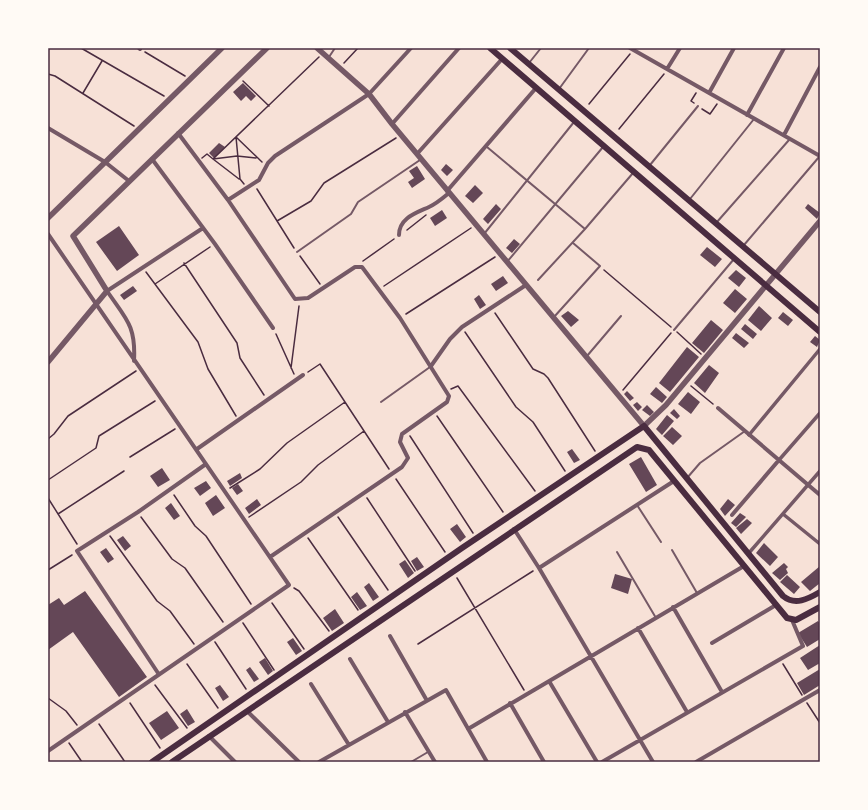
<svg xmlns="http://www.w3.org/2000/svg" width="868" height="810" font-family="Quicksand,sans-serif">
	<style>
		.building { fill: #644757 }
		.lines { fill: none; stroke-linecap: round; stroke-linejoin: round }
		.path { stroke: #4a2c40; stroke-width: 1.5 }
		.service { stroke: #755966; stroke-width: 2 }
		.pedestrian { stroke: #755966; stroke-width: 3.5 }
		.minor { stroke: #755966; stroke-width: 4 }
		.tertiary { stroke: #755966; stroke-width: 5.5 }
		.secondary { stroke: #4a2c40; stroke-width: 6 }
		.neatline { fill: none; stroke: #4a2c40; stroke-width: 1.5 }
	</style>
	<rect width="100%" height="100%" fill="#f7e1d7"/>
	<path class="building" d="M243 83 256 96 251 101 246 96 241 101 233 92Z
		M219 143 225 147 214 158 209 153Z
		M446 164 453 170 447 176 441 170Z
		M417 166 425 179 412 188 408 182 414 178 409 171Z
		M475 185 483 193 473 203 465 196Z
		M496 204 501 209 488 224 483 219Z
		M808 204 820 213 817 219 805 208Z
		M442 210 447 218 435 226 430 218Z
		M119 226 139 255 117 271 96 242Z
		M514 239 520 244 512 253 506 248Z
		M707 247 722 259 715 267 700 255Z
		M736 270 746 278 739 287 728 278Z
		M503 276 508 283 496 291 491 284Z
		M133 286 137 291 124 300 120 295Z
		M735 289 747 299 735 313 723 303Z
		M479 295 486 305 480 309 474 299Z
		M759 306 772 318 761 331 748 320Z
		M568 311 579 320 571 327 561 316Z
		M783 312 793 320 788 326 778 318Z
		M711 320 723 330 704 353 692 343Z
		M745 324 757 334 753 339 741 329Z
		M736 333 749 343 744 348 732 338Z
		M815 336 820 340 817 347 810 342Z
		M687 347 699 357 670 392 659 383Z
		M709 365 719 373 705 393 694 383Z
		M656 387 667 397 662 403 650 394Z
		M627 391 634 398 630 401 624 394Z
		M688 392 700 402 691 414 678 404Z
		M637 402 642 407 638 411 633 405Z
		M647 405 654 412 650 416 642 410Z
		M674 409 680 416 677 419 670 413Z
		M667 415 674 421 662 435 656 429Z
		M672 427 682 436 673 445 663 436Z
		M572 449 580 460 574 463 567 452Z
		M641 457 657 485 646 492 629 464Z
		M162 468 170 480 158 487 150 476Z
		M240 473 242 478 230 486 227 481Z
		M206 481 211 488 200 496 194 488Z
		M238 484 243 491 237 495 232 488Z
		M216 495 225 508 213 516 205 503Z
		M257 499 261 505 249 514 245 508Z
		M728 499 735 505 725 516 720 509Z
		M171 503 180 516 174 520 165 508Z
		M740 513 746 517 736 527 731 523Z
		M747 519 752 523 741 534 736 528Z
		M457 524 466 537 460 542 450 529Z
		M123 536 131 546 125 551 117 540Z
		M764 543 778 557 770 566 756 553Z
		M106 548 114 559 108 563 100 552Z
		M417 557 424 567 417 571 411 561Z
		M405 560 414 573 408 578 399 564Z
		M784 563 788 567 786 569 788 573 780 580 772 573Z
		M820 566V583L810 591 801 582Z
		M615 574 632 579 628 594 611 588Z
		M787 575 800 587 794 594 780 582Z
		M369 583 379 597 373 601 364 587Z
		M85 591 147 677 119 697 73 632 48 650V605L59 598 64 605Z
		M357 592 367 606 360 610 351 597Z
		M335 609 344 623 332 631 323 618Z
		M818 621 820 624V639L807 647 798 633Z
		M293 638 302 651 296 655 287 642Z
		M820 645V663L808 670 800 658Z
		M265 658 273 671 268 675 259 662Z
		M250 667 259 679 254 682 246 670Z
		M820 669V685L804 695 797 683Z
		M220 685 229 697 223 701 215 688Z
		M187 709 195 722 188 726 180 714Z
		M167 711 179 728 161 740 149 723Z"/>
	<g class="lines">
		<path class="path" d="M81 48 164 96
			M145 52 185 76
			M344 63 358 48
			M48 74 55 76 134 126
			M243 81 269 106
			M83 93 102 61
			M694 103 691 101 696 93
			M589 104 630 54
			M702 109 710 114 717 104
			M619 129 664 74
			M236 137 240 179 244 184
			M236 137 262 162
			M202 158 207 154 213 159 319 57
			M213 159 237 156 256 158
			M213 159 239 179
			M257 189 294 248
			M277 221 311 201 324 183 396 138
			M407 230 426 215
			M300 256 320 284
			M363 261 394 239
			M184 263 237 343 240 358 264 395
			M604 270 671 327
			M146 272 198 342 208 369 236 416
			M155 284 210 247
			M384 286 471 228
			M495 313 533 369 544 374 548 378 595 451
			M406 314 495 257
			M465 332 516 407 533 422 565 471
			M677 332 701 354
			M276 334 294 374
			M291 368 299 306
			M308 372 320 364 389 469
			M691 386 713 404
			M451 389 458 386 535 491
			M623 390 671 333
			M437 416 503 512
			M410 436 473 533
			M48 439 54 434 68 416 136 371
			M130 457 175 429
			M396 479 445 552
			M48 480 96 448 99 436 155 401
			M230 488 260 469 287 443 345 402
			M174 495 195 526 206 536 251 604
			M48 498 77 544
			M367 498 415 571
			M58 514 124 471
			M141 517 172 559 185 568 223 622
			M249 517 301 482 318 465 364 431
			M338 517 388 590
			M110 536 157 601 170 611 194 644
			M308 538 358 610
			M48 570 72 555
			M457 578 524 690
			M294 588 299 591 329 631
			M272 603 304 649
			M243 623 274 670
			M215 642 246 689
			M418 644 533 571
			M187 664 218 708
			M783 664 802 695
			M155 685 187 728
			M48 698 66 711 77 725
			M130 703 160 748
			M807 703 820 723
			M99 724 125 762
			M69 743 82 762"/>
		<path class="service" d="M329 57 335 48
			M529 63 541 48
			M559 89 589 48
			M487 147 585 229
			M650 165 698 106
			M690 199 754 119
			M717 222 789 140
			M484 234 574 122
			M744 245 819 157
			M297 252 351 214 358 202 420 160
			M507 262 603 147
			M538 280 585 229 633 173
			M554 317 600 266 573 243
			M674 330 734 259
			M587 356 621 316
			M381 402 430 367
			M687 478 700 463 745 431
			M637 505 661 542
			M672 550 697 593
			M617 552 656 618
			M411 762 428 752"/>
		<path class="pedestrian" d="M749 435 820 349
			M779 460 820 413
			M783 514 820 544
			M748 554 820 471"/>
		<path class="minor" d="M139 48 140 49
			M630 48 820 156
			M667 69 680 48
			M709 93 734 48
			M747 115 784 48
			M392 124 459 48
			M48 128 105 162 129 181
			M178 133 228 200 295 299 308 298 355 267H362L400 318 449 396 447 402 402 434 400 442 408 458 402 467 270 557
			M784 135 820 67
			M417 154 502 59
			M152 159 215 244 273 328
			M447 191 536 88
			M228 200 259 180 268 163 275 156 369 94 411 48
			M48 234 289 585 48 751
			M399 235C399 218 416 213 429 207 436 204 443 198 449 193
			M134 361C136 325 126 319 107 291L203 228
			M431 366 450 339 462 327 526 285
			M718 408 820 495
			M197 449 303 375
			M732 515 779 460
			M514 529 539 568 653 762
			M539 568 674 481
			M673 607 722 692
			M638 628 687 712
			M390 636 426 699
			M712 643 776 605
			M350 659 388 722
			M158 673 77 551 138 512 206 464
			M549 681 597 762
			M311 684 349 745
			M510 703 544 762
			M247 711 299 762
			M405 712 435 762
			M468 729 744 566
			M209 736 235 762
			M319 762 446 690 487 762
			M602 762 803 646 792 620
			M696 762 820 690"/>
		<path class="tertiary" d="M317 48 369 94 392 124 644 426 666 405 820 221
			M48 218 222 48
			M48 362 107 291 73 236 267 48"/>
		<path class="secondary" d="M490 48 820 332
			M510 48 820 312
			M152 762 462 548 644 426 783 596C795 606 808 599 820 592
			M172 762 637 447 649 450 787 618 796 620 820 607"/>
	</g>
	<rect width="868" height="810" fill="none" stroke="#fffaf5" stroke-width="98"/>
	<rect x="49" y="49" width="770" height="712" class="neatline"/>
</svg>
